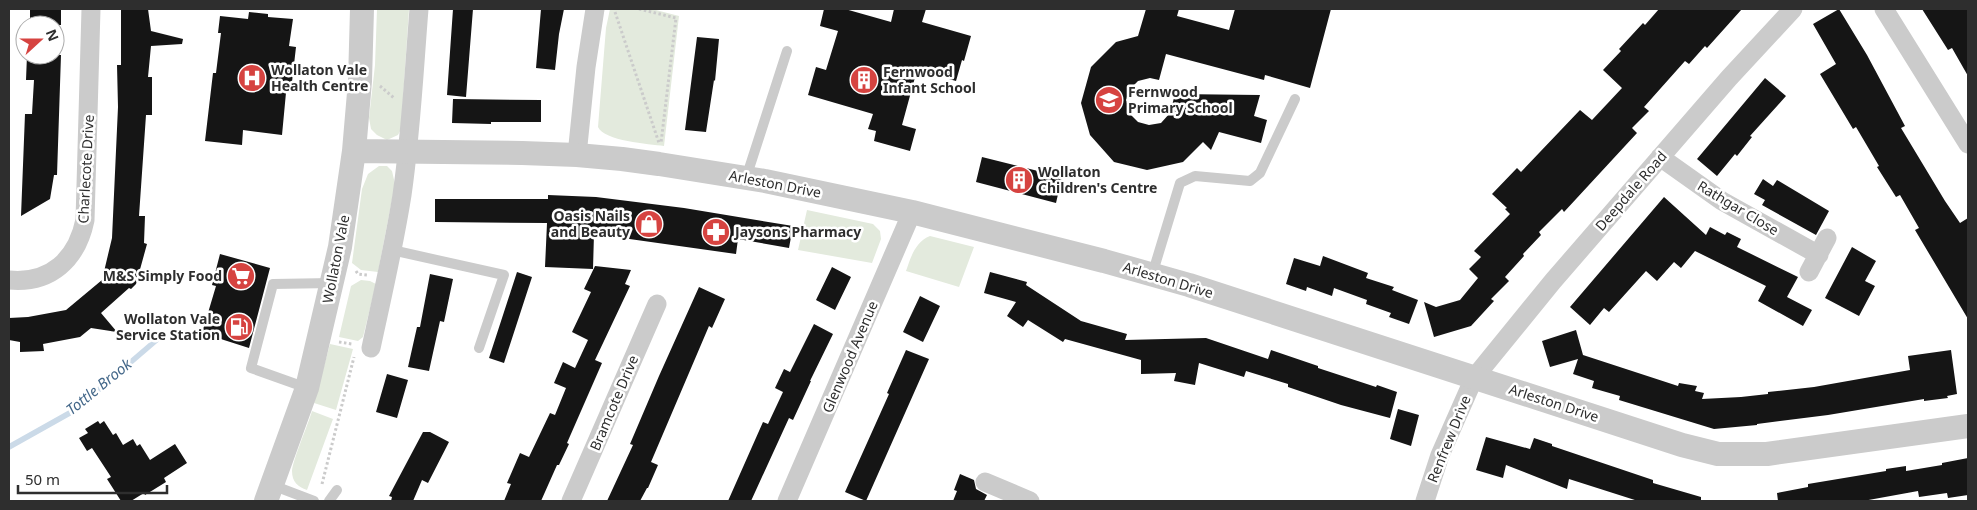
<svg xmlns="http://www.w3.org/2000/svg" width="1977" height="510" font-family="'Noto Sans',sans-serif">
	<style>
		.green { fill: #e3eadd }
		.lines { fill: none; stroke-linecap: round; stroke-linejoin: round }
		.stream { stroke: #cbdae8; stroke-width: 5.5 }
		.building { fill: #151515 }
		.path { stroke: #cbcbcb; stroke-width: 3; stroke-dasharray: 2.5 2.5; stroke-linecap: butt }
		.service { stroke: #cbcbcb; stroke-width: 10 }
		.minor { stroke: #cbcbcb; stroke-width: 19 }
		.tertiary { stroke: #cbcbcb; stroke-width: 24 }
		.labels { text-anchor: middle; stroke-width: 5; stroke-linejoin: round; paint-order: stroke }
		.poi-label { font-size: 14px; font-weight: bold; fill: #2e2e2e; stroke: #fff; text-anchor: start }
		.street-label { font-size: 14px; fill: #2e2e2e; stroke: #fff }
		.water-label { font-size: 15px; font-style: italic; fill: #436789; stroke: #fff }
	</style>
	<rect width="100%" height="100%" fill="#fff"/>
	<path class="green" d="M377 9H409L401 129 398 135 387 140 377 135 371 129 369 118 375 65Z
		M610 9H652L679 16 664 146C649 144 604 141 598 127L606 28Z
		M379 166H387L392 171 395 184 378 272 361 270 352 263 362 189 368 174Z
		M807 210 873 224 880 231 881 239 872 263 798 250Z
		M930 236 974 247 959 287 906 271C911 257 915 242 930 236Z
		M361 280 370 281 376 284 363 337 358 341 339 337 351 286Z
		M330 344 353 349 336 410 314 403Z
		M312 411 333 419 307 490C298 487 292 482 292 471 293 459 308 425 312 411Z"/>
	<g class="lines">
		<path class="stream" d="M9 447 75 410 160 337"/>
	</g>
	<path class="building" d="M30 9H61V25H30Z
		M121 9H148L151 31 183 39 182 44 151 46 148 77H152V115H146L139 216H145L144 243 147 244 136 284 131 289 129 288 101 313 117 332 91 328 80 337 43 344 44 351 20 352V342L9 340V318L28 317 66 310 102 280 112 238 118 107 117 65H121Z
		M453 9H473L466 97 447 95Z
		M541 9H564L559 34 555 70 536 68Z
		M824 9H845L891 22 894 9H926L922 22 971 36 964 61 962 60 956 81 917 70 902 125 916 129 910 151 874 141 876 131 868 129 873 114 808 95 816 67 826 70 838 31 820 26Z
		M1146 9H1179L1177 16 1229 30 1235 9H1331L1310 88 1265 75 1264 80 1166 54 1159 80 1150 78 1138 81 1129 90 1126 100 1130 114 1138 122 1149 125 1161 123 1170 113 1175 94 1260 95 1254 116 1267 120 1261 143 1219 132 1211 150 1203 142 1183 162 1147 170 1114 162 1090 135 1081 103 1091 67 1116 42 1138 36Z
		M1659 9H1742L1707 48 1705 46 1689 64 1685 61 1644 107 1649 111 1632 128 1637 133 1564 212 1562 209 1539 232 1541 235 1523 254 1524 256 1505 277 1509 281 1491 299 1494 301 1471 326 1434 337 1424 302 1436 307 1460 300 1478 278 1469 269 1481 257 1474 251 1510 214 1505 209 1507 208 1492 194 1517 168 1521 172 1580 110 1592 120 1622 88 1603 70 1621 51 1619 49 1643 23 1645 25Z
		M1839 9 1867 55 1905 126 1901 128 1945 201 1960 223 1968 218V319L1915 230 1919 228 1900 195 1896 197 1877 167 1879 166 1856 127 1853 129 1820 74 1836 64 1813 24Z
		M1922 9H1968V76L1952 48 1948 50Z
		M249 12 268 14V17L293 19 289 46 296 47 292 82H287L282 135 243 130 242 145 205 141 213 73H216L221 33H218L220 16 248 19Z
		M697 37 719 39 715 81 714 80 706 132 685 130Z
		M27 55H61L57 175H54L50 199 21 216 25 114H32L34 80H26Z
		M1765 78 1786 96 1750 136 1752 137 1737 156 1735 154 1717 176 1697 159Z
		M453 99 541 100V122H491V124L452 123Z
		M982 157 1062 177 1056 203 976 182Z
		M1763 179 1773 186 1777 180 1829 211 1816 235 1762 205 1765 200 1754 194Z
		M548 195 596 197 684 208 793 226 789 248 738 239 736 254 594 234 593 269 545 267 547 223 435 222V199H548Z
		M1664 197 1706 235 1710 227 1725 235 1727 232 1741 239 1737 247 1798 277 1787 297 1812 310 1803 326 1758 301 1766 286 1695 251 1681 268 1674 262 1657 281 1646 271 1609 312 1604 308 1590 325 1570 307Z
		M1852 247 1876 261 1865 281 1875 286 1859 316 1825 298Z
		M220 254 270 268 249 348 202 333 216 286 212 285Z
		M1323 256 1368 273 1366 278 1394 287 1392 290 1418 300 1409 324 1389 317 1391 313 1366 304 1367 300 1334 288 1332 296 1307 287 1306 291 1286 284 1294 258 1320 266Z
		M595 266 631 270 625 284 630 286 595 360 602 363 567 443 569 444 559 465H557L541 501H504L511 484 507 483 520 453 529 457 550 413 555 415 566 388 554 383 563 362 575 368 588 340 572 332 591 292 584 289Z
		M832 267 851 277 835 310 816 300Z
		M517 272 532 277 504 363 489 358Z
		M990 272 1027 282 1026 285 1081 321 1127 334 1125 340 1206 338 1268 359 1271 350 1318 366V368L1376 387 1377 385 1397 392 1390 418 1341 405 1288 387V384L1246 371 1244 377 1199 363 1195 385 1174 381 1176 373 1141 374V360L1065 339 1063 342 1028 320 1023 327 1007 316 1016 302 984 293Z
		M430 274 453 279 444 322 440 321 429 371 408 367 417 327H420Z
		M699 287 725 299 712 328 709 326 651 462 658 465 648 488H647L640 501H607L633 445 630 444 659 376Z
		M920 296 940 306 923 342 903 332Z
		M814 324 833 334 810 381H811L793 420 789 418 751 501H728L763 422 768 424 783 392 775 388 784 369 790 372Z
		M1576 330 1583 355 1678 386 1679 383 1697 386 1695 391 1704 393 1702 399 1741 397 1768 394V392L1814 387 1910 370 1908 356 1951 350 1957 394 1947 396 1948 398 1924 401V399L1828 415 1757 424V425L1714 429 1619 400 1620 396 1592 388 1594 381 1573 374 1578 359 1550 367 1542 341Z
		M906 350 929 359 866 501 845 492 889 394 887 393Z
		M387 374 408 380 397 418 376 412Z
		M1398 409 1419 415 1411 446 1390 439Z
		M98 421 100 424 104 421 113 435 116 433 123 445 133 439 137 446 140 444 150 460 175 444 187 463 164 478 166 482 145 495 144 493 131 501H121L107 479 111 477 92 448 87 451 79 438 88 433 85 429Z
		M423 432H430L449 442 428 483 422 480 413 501H391L392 497 389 496Z
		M1486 437 1530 449 1534 438 1552 444V446L1653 480V483L1701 497V501H1638L1569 479 1567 489 1506 465 1503 478 1476 470Z
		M1968 458V495L1948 498 1947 493 1919 497 1918 491 1863 501H1778L1777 493 1808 487V484L1886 471V469L1906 466V471L1942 465V463Z
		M960 474 974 480 976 489 987 495 984 501H953L957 491 954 490Z"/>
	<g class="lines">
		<path class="path" d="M639 9 676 18 661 143
			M615 12 659 143
			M380 86 394 98
			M356 271 358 274 368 275
			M339 342 352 344
			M322 484 354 357"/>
		<path class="service" d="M746 178 787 51
			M392 250 504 275 479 348
			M1152 275 1180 183 1195 176 1250 181 1260 173 1295 99
			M307 388 251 368 273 284 332 283
			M272 485 314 501
			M329 501 337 490"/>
		<path class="minor" d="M1884 9 1968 144
			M577 155 586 67 595 9
			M1660 157 1722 201 1819 255
			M1809 272 1827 238
			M9 280C51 284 77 259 85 220L91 9
			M371 348C382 297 394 246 402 195 411 133 414 71 419 9
			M985 482 1030 501
			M571 501 657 304
			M787 501 912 212
			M1425 501 1440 455 1474 378 1553 281 1729 78 1793 9"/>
		<path class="tertiary" d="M354 151 522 153 577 155 622 159 659 164 765 181 912 212 1104 261 1189 285 1682 445 1718 454H1767L1968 426
			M266 501 307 388 340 247 354 151 360 81 362 9"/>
	</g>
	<defs>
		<symbol id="hospital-disc" viewBox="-11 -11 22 22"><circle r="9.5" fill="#d64340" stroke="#fff"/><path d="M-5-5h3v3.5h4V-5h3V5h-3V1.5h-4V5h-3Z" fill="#fff"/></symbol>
		<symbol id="building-disc" viewBox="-11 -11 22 22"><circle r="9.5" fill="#d64340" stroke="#fff"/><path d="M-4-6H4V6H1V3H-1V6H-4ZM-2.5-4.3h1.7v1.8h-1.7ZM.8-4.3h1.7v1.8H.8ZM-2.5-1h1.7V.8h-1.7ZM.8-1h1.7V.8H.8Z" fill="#fff"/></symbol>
		<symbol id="school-disc" viewBox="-11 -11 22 22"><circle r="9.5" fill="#d64340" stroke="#fff"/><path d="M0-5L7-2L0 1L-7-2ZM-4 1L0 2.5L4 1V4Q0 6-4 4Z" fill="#fff"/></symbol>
		<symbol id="shop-disc" viewBox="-11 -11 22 22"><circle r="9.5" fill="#d64340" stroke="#fff"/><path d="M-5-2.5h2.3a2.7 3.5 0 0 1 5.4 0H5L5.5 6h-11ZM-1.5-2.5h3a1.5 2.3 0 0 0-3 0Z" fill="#fff"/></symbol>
		<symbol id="pharmacy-disc" viewBox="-11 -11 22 22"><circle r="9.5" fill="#d64340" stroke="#fff"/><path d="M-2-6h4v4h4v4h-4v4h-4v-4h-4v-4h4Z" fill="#fff"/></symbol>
		<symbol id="supermarket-disc" viewBox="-11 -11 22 22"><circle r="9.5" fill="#d64340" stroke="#fff"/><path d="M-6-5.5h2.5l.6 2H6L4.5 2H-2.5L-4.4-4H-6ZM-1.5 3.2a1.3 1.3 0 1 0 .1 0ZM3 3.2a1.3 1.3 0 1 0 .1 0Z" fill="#fff"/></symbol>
		<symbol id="fuel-disc" viewBox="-11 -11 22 22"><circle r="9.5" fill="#d64340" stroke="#fff"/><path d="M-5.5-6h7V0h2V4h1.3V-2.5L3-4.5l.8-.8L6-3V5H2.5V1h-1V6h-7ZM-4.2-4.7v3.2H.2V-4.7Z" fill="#fff"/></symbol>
	</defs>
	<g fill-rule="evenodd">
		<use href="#hospital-disc" x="236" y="62" width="32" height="32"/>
		<use href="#building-disc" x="848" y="64" width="32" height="32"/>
		<use href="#school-disc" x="1093" y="84" width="32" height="32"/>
		<use href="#building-disc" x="1003" y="164" width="32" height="32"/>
		<use href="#shop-disc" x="633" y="208" width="32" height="32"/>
		<use href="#pharmacy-disc" x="700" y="216" width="32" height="32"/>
		<use href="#supermarket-disc" x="225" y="260" width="32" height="32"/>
		<use href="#fuel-disc" x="223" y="311" width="32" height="32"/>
	</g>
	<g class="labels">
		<g class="poi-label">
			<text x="271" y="75">Wollaton Vale<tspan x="271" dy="16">Health Centre</tspan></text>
			<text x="883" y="77">Fernwood<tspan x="883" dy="16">Infant School</tspan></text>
			<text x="1128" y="97">Fernwood<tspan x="1128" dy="16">Primary School</tspan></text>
			<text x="1038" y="177">Wollaton<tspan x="1038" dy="16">Children's Centre</tspan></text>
			<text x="630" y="221" text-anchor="end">Oasis Nails<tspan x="630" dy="16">and Beauty</tspan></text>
			<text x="735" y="237">Jaysons Pharmacy</text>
			<text x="222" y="281" text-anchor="end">M&amp;S Simply Food</text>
			<text x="220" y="324" text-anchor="end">Wollaton Vale<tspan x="220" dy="16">Service Station</tspan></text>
		</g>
		<g class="street-label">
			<text transform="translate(86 169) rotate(-87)" y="5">Charlecote Drive</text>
			<text transform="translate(775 184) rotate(11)" y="5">Arleston Drive</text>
			<text transform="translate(1631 191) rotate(-49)" y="5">Deepdale Road</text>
			<text transform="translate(1738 208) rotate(31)" y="5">Rathgar Close</text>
			<text transform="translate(336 259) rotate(-79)" y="5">Wollaton Vale</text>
			<text transform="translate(1168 280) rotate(17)" y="5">Arleston Drive</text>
			<text transform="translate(850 357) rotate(-67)" y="5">Glenwood Avenue</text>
			<text transform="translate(614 403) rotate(-67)" y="5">Bramcote Drive</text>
			<text transform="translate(1554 403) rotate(18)" y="5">Arleston Drive</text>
			<text transform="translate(1449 439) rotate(-68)" y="5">Renfrew Drive</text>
		</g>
		<g class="water-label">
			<text transform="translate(99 387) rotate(-39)" y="5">Tottle Brook</text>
		</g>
	</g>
	<rect width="1977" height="510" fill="none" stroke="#2e2e2e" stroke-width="20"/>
	<g transform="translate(40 40) rotate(69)"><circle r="24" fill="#ffffff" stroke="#ababab"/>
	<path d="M0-4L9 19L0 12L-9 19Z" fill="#d64340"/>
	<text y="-8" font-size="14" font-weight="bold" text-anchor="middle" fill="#2e2e2e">N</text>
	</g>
	<path d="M18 485v8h149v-8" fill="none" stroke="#2e2e2e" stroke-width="2.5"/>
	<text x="25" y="485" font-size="15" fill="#2e2e2e" stroke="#ffffff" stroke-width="4" paint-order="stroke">50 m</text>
</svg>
